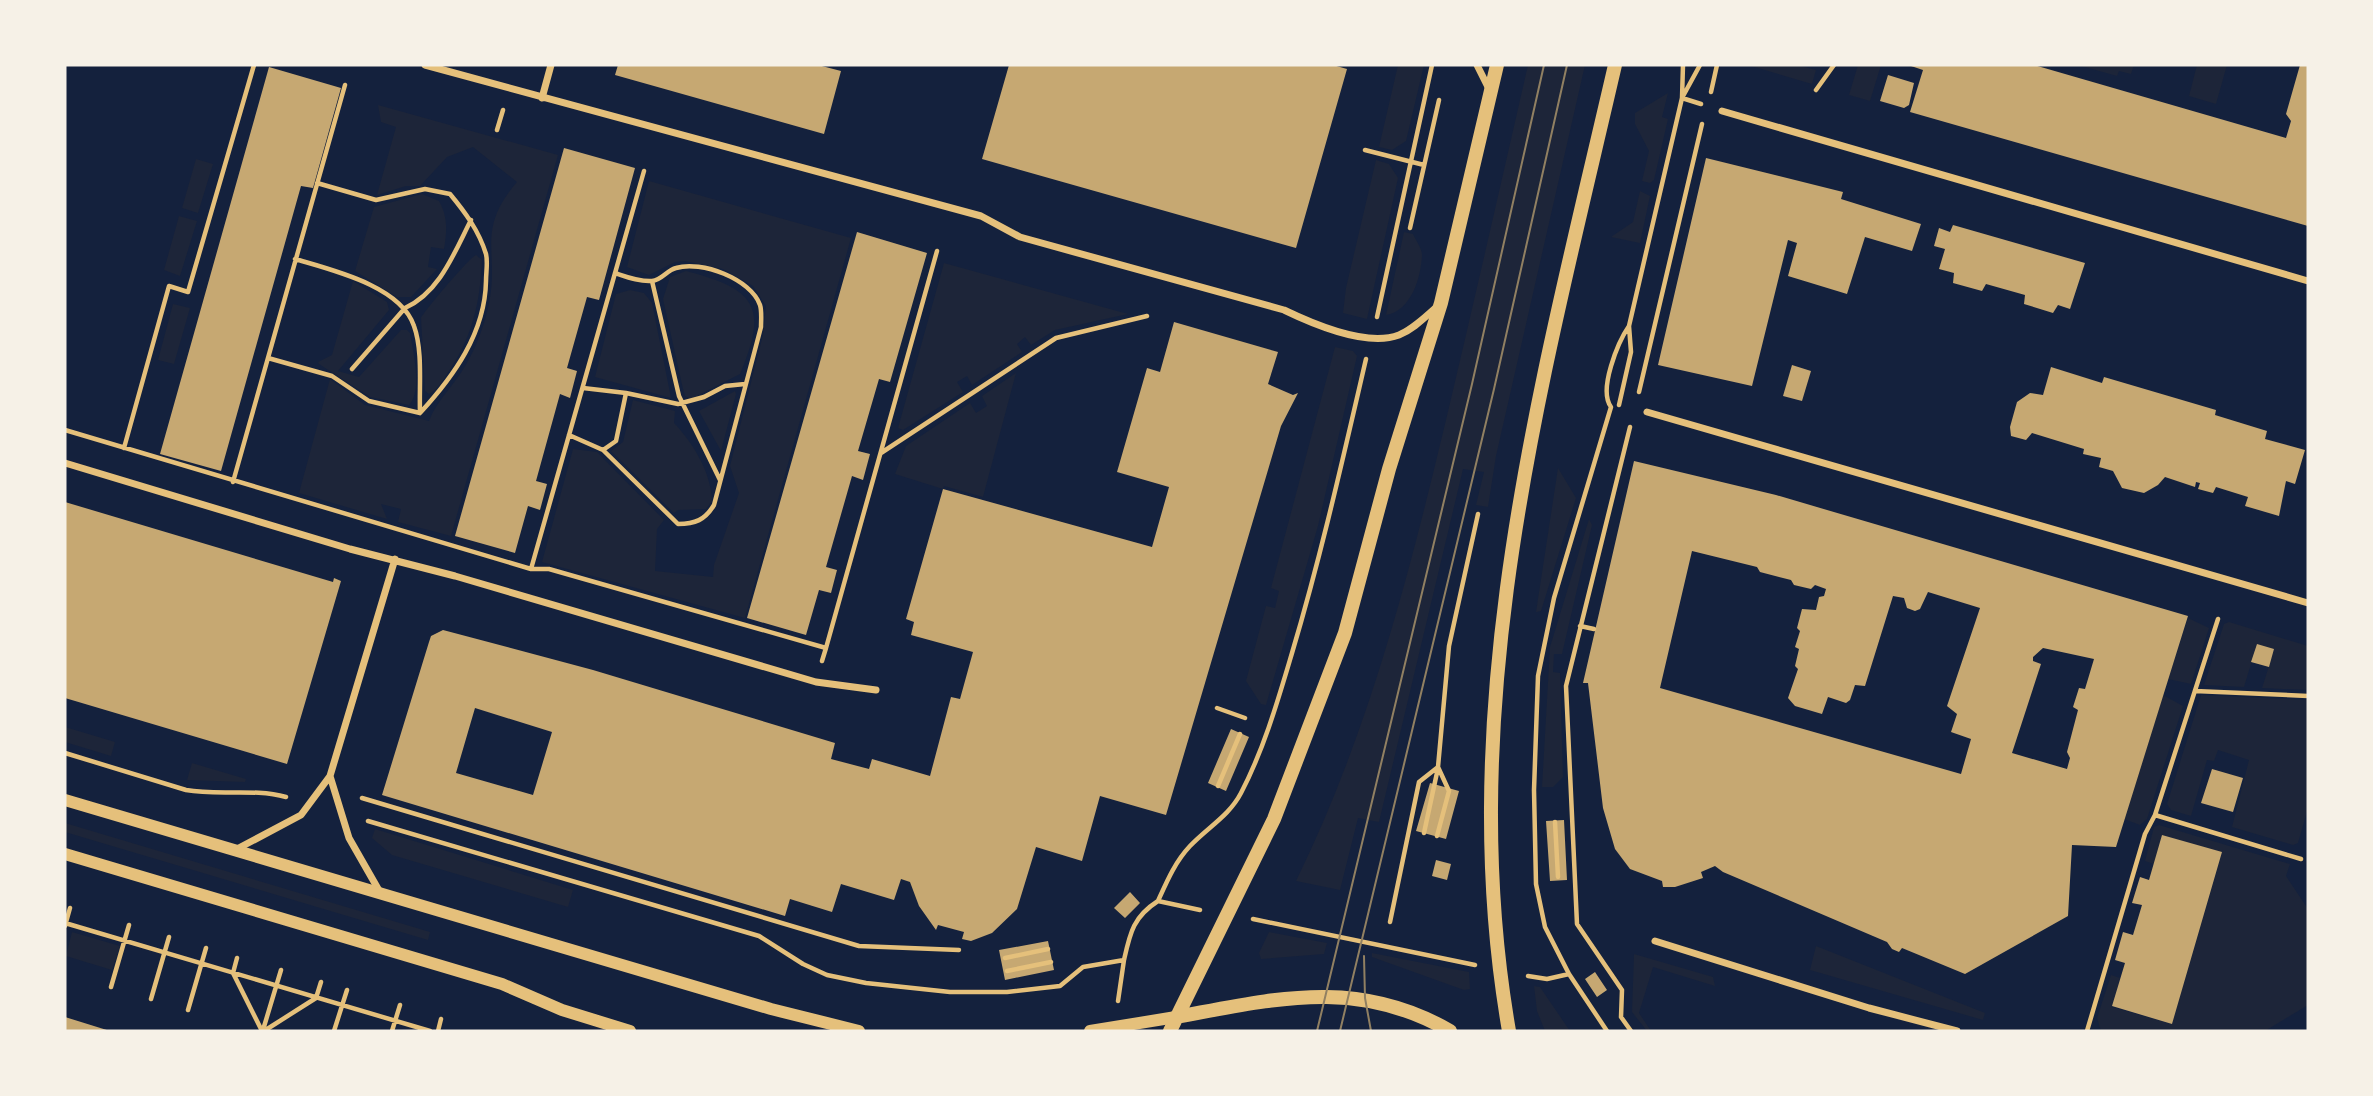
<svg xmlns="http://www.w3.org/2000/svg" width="2373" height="1096" font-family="'DejaVu Sans',sans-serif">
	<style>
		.green { fill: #1d2539 }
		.building { fill: #c6a872; fill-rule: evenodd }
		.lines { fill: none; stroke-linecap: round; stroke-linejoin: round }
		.path { stroke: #e5c07b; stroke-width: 4.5 }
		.minor { stroke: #e5c07b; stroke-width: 7 }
		.tertiary { stroke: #e5c07b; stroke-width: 12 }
		.secondary { stroke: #e5c07b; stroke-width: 14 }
		.tram { stroke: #918062; stroke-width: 2 }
	</style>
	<rect width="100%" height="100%" fill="#14213d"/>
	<path class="green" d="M1398 65H1424L1406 141 1392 150 1379 147Z
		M1528 65H1585L1496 456 1488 507 1476 505 1484 472 1463 469 1379 822 1358 818 1340 890 1296 881C1368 734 1408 579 1446 420 1474 302 1501 183 1528 65Z
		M1748 65H1797L1816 70 1812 84Z
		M1858 65H1881L1870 101 1849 95Z
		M2078 65H2077H2134L2131 74 2119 71 2117 76Z
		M2197 65H2227L2216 104 2189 96Z
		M1668 93 1662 117 1668 119 1654 180 1650 183 1642 181 1649 151 1635 124V113Z
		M378 105 558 155 451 536 398 522 401 509 381 504 387 519 299 493 330 379 365 405 429 421C435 405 445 395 455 381 471 360 482 334 488 308 501 252 474 232 517 182L473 147 447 157 420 186H406L377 195 396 127 381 122Z
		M196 159 213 164 198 213 182 208Z
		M1376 160 1389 164 1398 178 1367 319 1343 313 1346 288Z
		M649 181 851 238 745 618 542 562 573 449 597 452 664 520 657 529 655 571 713 577 714 565 739 493 730 466 763 335 766 306 753 286 723 269 685 261 675 262 649 275 627 267Z
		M1640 191 1650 196 1640 243 1611 237 1633 222Z
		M422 194 439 201C448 217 447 231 444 249L431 247 428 267 437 269 411 297H397L355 271 374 207Z
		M179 216 197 221 180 276 164 270Z
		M1404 232 1413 234C1416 241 1422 248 1422 255 1421 278 1411 311 1386 315Z
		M476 255 482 260C480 304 472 338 447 374 442 382 437 390 429 394L425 391 421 318C426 309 469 258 476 255Z
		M944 263 1128 314 1055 330 1031 345 1025 337 1017 344 1022 352 972 385 967 376 957 382 963 392 903 430 898 428Z
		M686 271C755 289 769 306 740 374L691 399 685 396 683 389 663 299 670 277Z
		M353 281 387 302 389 310 338 371 359 377 401 330H407L410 333C413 352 423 390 409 405L370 397 319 364 318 362 332 355Z
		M630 290 644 293 652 303 671 398 595 377 616 294Z
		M173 304 190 308 174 364 158 360Z
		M1335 347 1353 351 1357 356 1318 526 1266 705 1261 704 1246 681 1266 606 1275 608 1279 591 1271 588Z
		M1016 373 983 497 944 486 943 489 895 474 906 446 970 403 976 413 987 406 982 396Z
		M735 391 736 394 721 451 699 411Z
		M633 400 675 411 674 423C693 443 711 472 712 501L706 509 678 510 674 513 611 451 623 442Z
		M1558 468 1576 498 1541 611 1536 612Z
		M1589 519 1592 525 1562 654H1554L1553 672 1560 673 1563 777 1553 787H1542L1550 647Z
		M2188 618 2209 628 2191 684 2168 679Z
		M2229 622 2308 646V690L2262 688 2274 650 2257 644 2244 687 2204 685 2224 624Z
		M2163 695 2183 706 2147 819 2140 825 2124 819Z
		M2201 695 2308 700V808L2298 843 2293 845 2232 827 2249 760 2218 750 2214 761 2207 760 2191 816 2171 810 2167 804Z
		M65 727 115 742 111 756 65 742Z
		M192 763 246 779 245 782 187 780Z
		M65 823 430 932 428 940 65 832Z
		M2159 825 2290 864 2286 876 2308 909V1005L2265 1031H2101L2097 1018 2111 975 2120 978 2112 1007 2172 1024 2222 853 2162 835 2154 864 2145 861 2154 827Z
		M375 829 573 890 568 907 392 855 372 838Z
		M72 932 120 946 112 970 66 956Z
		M1269 932 1327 943 1324 954 1261 959 1259 953Z
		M1816 946 1985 1013 1983 1020 1810 970Z
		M1372 953 1469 972 1470 989 1464 990 1372 957Z
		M1634 954 1713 977 1715 986 1653 967 1639 1013 1651 1031H1647L1632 1012Z
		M1534 986 1540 987 1570 1031H1545L1537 1011Z"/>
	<path class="building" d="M618 65H818L841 71 824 134 615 75Z
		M1009 65H1333L1347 69 1296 248 982 159Z
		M1908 65H2034L2286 138 2291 121 2286 114 2300 65H2308V226L1910 112 1923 70Z
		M269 67 341 88 313 188 301 186 221 471 160 454Z
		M1888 75 1914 83 1909 105 1904 108 1880 101Z
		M564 148 635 168 599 300 587 297 567 368 577 371 570 398 560 394 536 481 547 484 540 510 528 506 515 553 455 536Z
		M1706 158 1843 192 1841 199 1921 224 1912 251 1865 237 1847 294 1788 276 1797 243 1788 240 1752 386 1658 365Z
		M1953 225 2085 263 2070 309 2058 305 2053 313 2024 304 2025 295 1986 284 1982 291 1953 283 1954 273 1939 269 1945 249 1934 246 1939 228 1950 232Z
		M857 232 927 253 890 382 879 379 858 451 870 454 863 480 852 476 826 567 837 570 831 593 819 590 806 635 747 618Z
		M1174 322 1278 352 1268 384 1293 395 1298 393 1281 426 1166 815 1100 796 1082 861 1036 847 1017 909 992 933 971 941 962 939 964 932 938 925 936 930 919 906 910 882 901 879 894 900 841 884 832 912 790 899 785 916 382 795 429 642 431 636 443 630 593 670 835 743 831 759 869 769 872 759 930 776 951 697 960 699 973 652 911 635 914 622 906 619 943 489 1152 547 1169 487 1117 472 1147 368 1160 372ZM475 708 552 732 533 795 456 773Z
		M1792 365 1811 371 1802 401 1783 396Z
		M2051 367 2102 383 2104 377 2216 410 2215 415 2267 431 2265 439 2305 450 2295 484 2286 481 2279 516 2245 506 2248 497 2216 487 2213 493 2198 489 2200 483 2196 482 2195 487 2165 477 2158 485 2144 493 2122 488 2113 471 2099 467 2101 458 2083 454 2084 449 2032 433 2026 440 2011 436 2010 427 2017 402 2030 393 2043 395Z
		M1634 461 1776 495 2188 616 2116 847 2072 845 2068 916 1965 974 1902 948 1899 952 1892 949 1887 942 1723 872 1715 866 1701 872 1703 878 1675 887H1663L1662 881 1630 869 1615 849 1603 808 1588 683H1583ZM1692 551 1757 567 1760 572 1791 580 1794 585 1811 589 1815 585 1826 589 1824 596 1819 597 1816 610 1802 609 1797 628 1800 631 1795 647 1799 649 1795 666 1798 669 1788 698 1795 706 1822 714 1828 697 1846 703 1850 700 1855 685 1865 686 1893 596 1904 598 1907 608 1915 611 1920 609 1928 592 1980 608 1947 706 1957 714 1951 732 1971 739 1961 774 1660 688ZM2043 648 2094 659 2085 689 2079 688 2073 707 2078 710 2067 752 2070 758 2067 769 2012 753 2041 664 2033 661V657Z
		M65 502 333 582 334 578 341 581 287 764 65 698Z
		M2257 644 2274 649 2269 667 2251 662Z
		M1231 729 1249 737 1226 791 1208 783Z
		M2212 769 2243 778 2233 812 2201 803Z
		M1430 783 1459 791 1446 839 1416 831Z
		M1564 820 1567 880 1550 881 1546 821Z
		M2162 835 2222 852 2172 1024 2112 1006 2125 963 2115 960 2123 932 2133 935 2142 905 2132 903 2140 877 2149 880Z
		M1436 860 1451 864 1447 880 1432 876Z
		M1130 892 1140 903 1125 918 1114 908Z
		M1048 941 1054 970 1005 980 999 950Z
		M1595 972 1607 990 1597 997 1585 979Z
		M65 1017 110 1031H65Z"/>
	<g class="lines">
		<path class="path" d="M1816 90 1834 65
			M1711 92 1717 65
			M1682 98 1701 104
			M1682 98 1700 65
			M497 130 503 110
			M1365 150 1424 165
			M317 183 376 200 425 189 450 194C465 212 479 231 486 254 488 262 486 272 486 281 485 333 454 376 420 413
			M1410 228 1439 100
			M295 259C332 270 401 286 414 326 423 351 419 386 420 413
			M652 281 679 396 720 480
			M1377 317 1432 65
			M268 358 332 376 369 401 420 413
			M352 369 405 308C440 292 454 253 471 220
			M583 388 626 393 678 404 704 397 725 386 745 384
			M1639 392 1702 124
			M1619 405 1631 352 1629 326 1682 98 1683 65
			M1630 427 1566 686 1577 924 1622 990 1621 1017 1631 1031
			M65 430 531 569H549L826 648 822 661
			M569 435 603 450 678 524C695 524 705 520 714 505L761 327C761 321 762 311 760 305 751 279 701 260 676 268 667 270 662 280 652 281 640 282 627 277 615 273
			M124 448 169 286 188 292 254 65
			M603 450 616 441 626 393
			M881 453 1056 338 1147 316
			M233 482 345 85
			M531 569 644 171
			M1580 626 1594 629
			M826 648 937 251
			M2195 691 2308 696
			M1217 708 1245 718
			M65 753 186 790C219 796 253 788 286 797
			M1218 786 1240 734
			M362 798 859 946 959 950
			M2155 815 2301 859
			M368 821 759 936 803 964 827 975 866 983 950 992H1007L1060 986 1083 967 1124 960C1130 933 1133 917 1158 901L1200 910
			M1555 822 1558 877
			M1424 833 1438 768
			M1437 836 1449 791 1438 767
			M1158 901C1167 881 1175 862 1190 846 1208 827 1229 816 1241 793 1264 749 1278 700 1292 653 1321 556 1343 458 1366 359
			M1253 919 1475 965
			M1390 922 1419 782 1438 767 1449 646 1478 514
			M65 923 430 1031
			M65 926 70 908
			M237 958 233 973 262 1031
			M1005 958 1048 949
			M1007 971 1051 962
			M1569 974 1545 927 1536 884 1534 790 1538 676 1554 598 1611 407C1598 390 1618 342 1629 326
			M1528 976 1547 979 1569 974 1607 1031
			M111 987 129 925
			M151 999 169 937
			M1118 1001 1124 960
			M188 1010 206 948
			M263 1030 281 970
			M264 1031 316 998 321 982
			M334 1031 347 990
			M392 1031 400 1005
			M438 1031 441 1019
			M2087 1031 2145 834 2155 815 2218 619"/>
		<path class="minor" d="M425 65 981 216 1020 237 1284 310C1313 324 1367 347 1399 335 1414 329 1426 316 1438 306
			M1477 65 1489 89
			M542 98 551 65
			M1722 111 2308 281
			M1647 412 2308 603
			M65 463 350 549 455 576 816 682 876 690
			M330 776 349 838 381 894
			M235 850 301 815 330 776 395 559
			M1655 941 1869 1008 1957 1031"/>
		<path class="tertiary" d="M65 800 771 1009 859 1031
			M65 854 502 984 562 1010 630 1031
			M1090 1031 1176 1017"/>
		<path class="secondary" d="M1176 1017C1275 999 1357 977 1450 1031
			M1170 1031 1274 819 1345 633 1389 469 1441 303 1497 65
			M1509 1031C1452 704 1542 381 1615 65"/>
		<path class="tram" d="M1364 956 1365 998 1371 1031
			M1317 1031 1472 384 1544 65
			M1340 1031 1494 389 1567 65"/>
	</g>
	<rect width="2373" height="1096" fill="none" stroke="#f6f1e7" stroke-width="133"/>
</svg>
